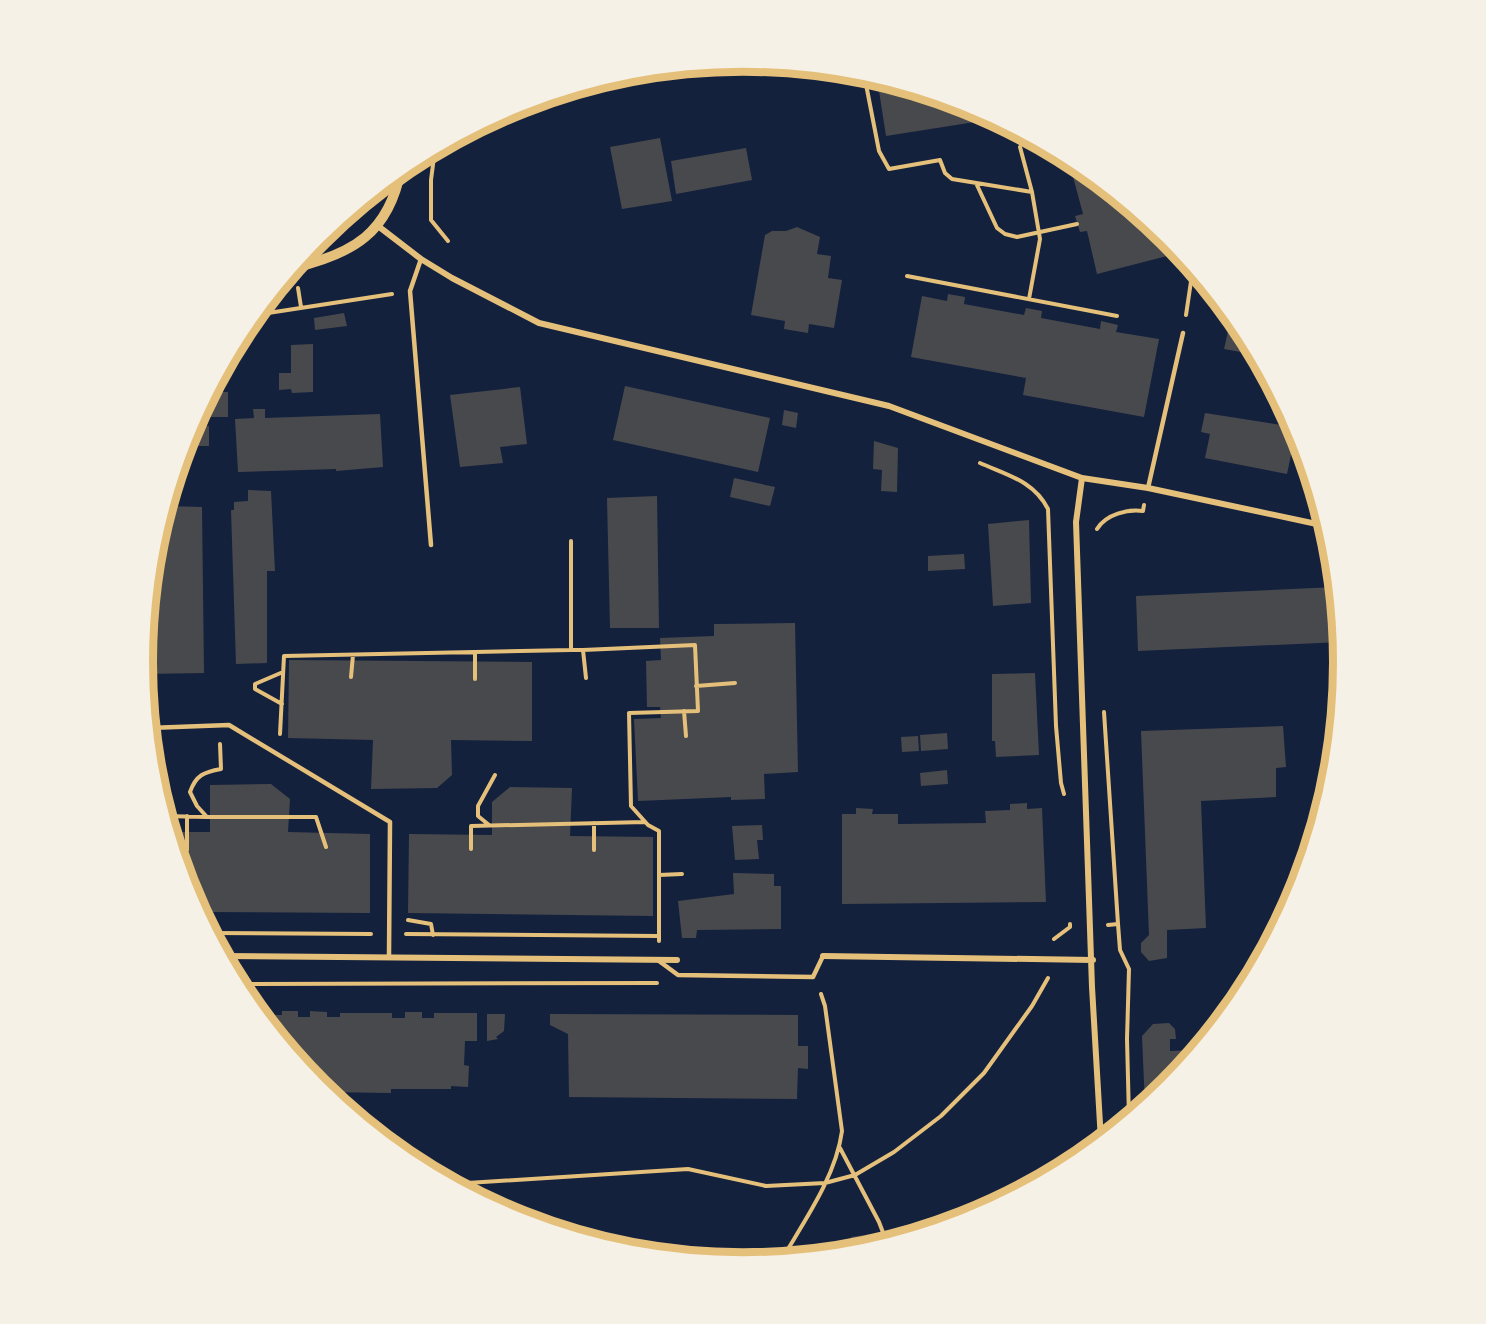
<svg xmlns="http://www.w3.org/2000/svg" width="1486" height="1324" font-family="Karla,sans-serif">
	<style>
		.building { fill: #48494c }
		.lines { fill: none; stroke-linecap: round; stroke-linejoin: round }
		.path { stroke: #e5c07b; stroke-width: 4 }
		.service { stroke: #e5c07b; stroke-width: 4.5 }
		.minor { stroke: #e5c07b; stroke-width: 6 }
		.tertiary { stroke: #e5c07b; stroke-width: 10 }
		.rim { fill: none; stroke: #e5c07b; stroke-width: 8 }
	</style>
	<rect width="100%" height="100%" fill="#14213d"/>
	<path class="building" d="M877 78 973 107 994 119 886 136Z
		M660 138 672 201 622 209 610 147Z
		M746 148 752 180 676 194 671 161Z
		M1068 158 1167 237 1171 255 1097 274 1087 231 1080 232 1075 216 1083 214Z
		M797 227 820 237 817 254 831 256 828 278 842 280 834 328 809 324 808 333 784 329 785 321 751 315 765 235 772 231H786Z
		M948 294 965 297 964 304 1024 315 1026 308 1042 311 1041 318 1100 329 1101 321 1118 325 1116 332 1159 339 1144 417 1023 395 1026 378 911 357 922 296 947 301Z
		M344 313 347 326 315 330 314 318Z
		M1229 327 1243 329 1257 355 1224 349Z
		M313 344V392L292 393 291 389 279 390V373H291V345Z
		M625 386 770 418 758 472 613 440Z
		M520 387 527 444 500 447 503 463 460 467 450 395Z
		M210 392H228V417H196Z
		M253 409H265V418L380 414 383 467 336 471V469L238 472 235 419 254 418Z
		M784 410 798 413 796 428 782 425Z
		M1205 413 1281 425V427L1297 431 1302 446 1301 452 1292 450 1287 474 1205 458 1210 434 1201 432Z
		M197 426H209V446H197Z
		M874 441 898 448 897 492 881 491 882 470 873 469Z
		M734 478 775 487 770 506 730 497Z
		M248 490 271 491 275 571H267V663L236 664 231 510H234V502L248 501Z
		M657 496 659 628H610L607 498Z
		M166 506 202 507 204 673 144 674 143 662 154 545Z
		M1029 520 1031 603 993 606 988 524Z
		M964 554 965 569 928 571V556Z
		M1336 587 1342 642 1138 651 1136 596Z
		M795 623 798 772 764 774 765 799 731 800V797L638 801 634 719 661 718 660 707H647L646 661 661 660 660 638 714 636V624Z
		M289 660 532 662V741L451 740 452 775 437 788 371 789 373 740 288 738Z
		M1035 673 1039 755 996 757 995 741H992V674Z
		M1283 726 1286 767 1276 768V797L1201 801 1206 928 1167 930V958L1149 961 1141 952V943L1149 935 1141 731Z
		M947 733 948 749 921 751 920 735Z
		M918 736 919 751 902 752 901 737Z
		M152 759H156V771H153Z
		M947 770 948 784 921 786 920 773Z
		M271 784 290 799 288 832 370 834V913L199 912 188 891 170 832H210V785Z
		M510 787 572 788 570 836 653 837V916L408 913 409 834 492 835V802Z
		M1027 803V809L1042 808 1046 902 842 904V814H856V808L873 809 872 814H898V824L986 823 985 811 1010 810V804Z
		M762 825 763 840H757L759 859 735 860 732 826Z
		M733 873 774 874V886H781V929L697 930 696 938H682L678 901 734 894Z
		M282 1011H298V1017H310V1011L327 1012V1017H340V1013H392V1018H405V1012H422V1018H434V1013H477V1041H465L464 1065 469 1066 468 1087 451 1086V1089H391V1093L325 1092 260 1015H282Z
		M487 1014H505L504 1031 496 1037 498 1039 487 1041Z
		M550 1014 798 1015V1046H808V1069L798 1068 797 1099 569 1097 568 1034 550 1025Z
		M1169 1023 1175 1029 1176 1039H1170V1051L1197 1050 1167 1087 1145 1106 1142 1036 1153 1024Z
		M871 1234 873 1247 853 1249 851 1237Z"/>
	<g class="lines">
		<path class="path" d="M864 74 879 151 889 169 940 160 945 173 952 179 1032 192
			M1020 147 1032 192 1040 239 1029 299
			M435 149 431 180V220L448 241
			M976 183 997 228 1005 234 1017 237 1077 224
			M907 276 1117 316
			M298 288 301 307
			M255 315 392 294
			M1186 315 1193 268
			M980 463C1007 475 1034 481 1048 509L1056 726 1061 783 1064 794
			M1097 529C1106 514 1128 509 1143 511L1144 505
			M571 541V650H583L586 678
			M583 650 695 645 698 711 629 713 631 806 648 825 659 831V941
			M351 677 353 655
			M475 679V653
			M696 686 735 683
			M282 704 255 689V684L283 672
			M684 711 686 736
			M1104 712 1118 924
			M280 734 284 656 571 650
			M220 744 221 769C204 772 196 775 190 792L197 806 207 817H316L326 847
			M165 816 206 817
			M489 825 478 816V806L495 775
			M471 849V826L645 822
			M187 850V816
			M594 850V823
			M659 875 682 874
			M408 920 431 924 433 935
			M1108 925 1118 924 1120 950 1129 969 1127 1039 1129 1118
			M210 933 371 934
			M406 934 659 936
			M1054 939 1070 927V924
			M238 984 657 983
			M840 1148 879 1222 887 1243
			M452 1184 688 1169 766 1186 825 1183 855 1175 894 1152 941 1116 984 1073 1032 1006 1048 978
			M782 1259C805 1220 836 1176 842 1131L825 1006 821 994"/>
		<path class="service" d="M421 259 410 291 431 545
			M1148 488 1183 333
			M149 728 229 725 390 822 389 956
			M659 961 678 975 813 977 823 956"/>
		<path class="minor" d="M378 226 421 259 452 278 539 323 889 406 1082 478 1148 488 1326 526
			M1082 478 1076 522 1092 987 1101 1141
			M222 956 677 960
			M823 956 1093 960"/>
		<path class="tertiary" d="M293 268C353 254 389 233 401 169"/>
	</g>
	<path d="M0 0H1486V1324H0ZM153 662a590 590 0 1 1 1180 0a590 590 0 1 1-1180 0Z" fill="#f6f1e7" fill-rule="evenodd"/>
	<path class="rim" d="M153 662a590 590 0 1 1 1180 0a590 590 0 1 1-1180 0Z"/>
</svg>
